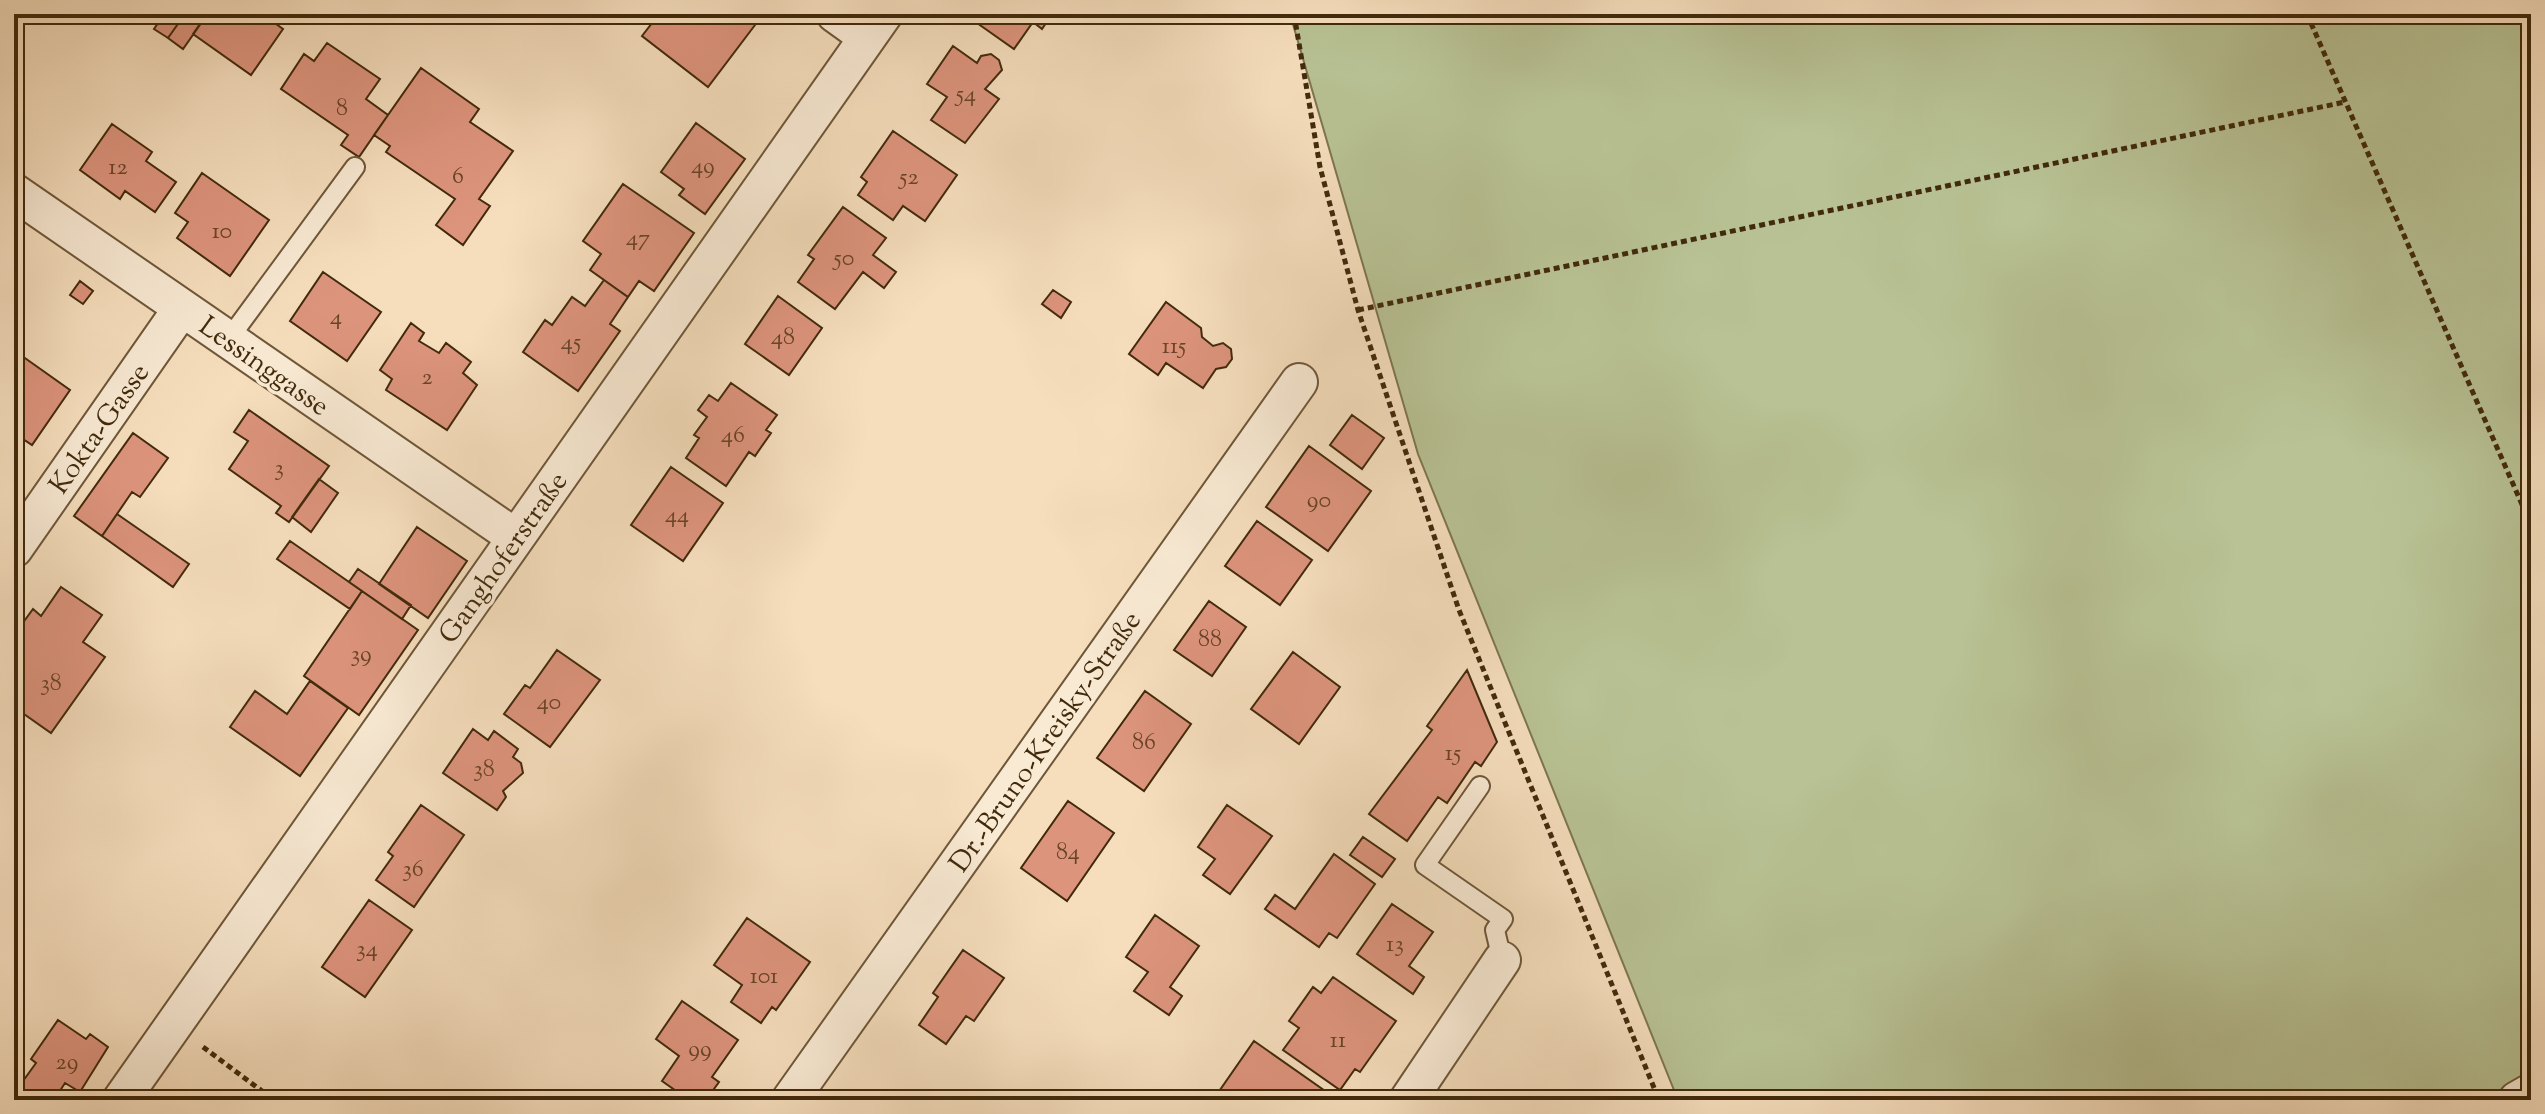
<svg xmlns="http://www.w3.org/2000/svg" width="2545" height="1114" font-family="'Sorts Mill Goudy',serif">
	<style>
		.green { fill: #b8c294; stroke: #7c7650; stroke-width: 2 }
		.building { fill: #dd947d; stroke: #412a0c; stroke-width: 2 }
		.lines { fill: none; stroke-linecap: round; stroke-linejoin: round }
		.service-casing { stroke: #6e5738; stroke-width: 22 }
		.minor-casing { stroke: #6e5738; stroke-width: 40 }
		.path { stroke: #412a0c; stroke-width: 5; stroke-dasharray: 6 4; stroke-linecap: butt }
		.service { stroke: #f9ead4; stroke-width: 18 }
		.minor { stroke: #f9ead4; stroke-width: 36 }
		.labels { text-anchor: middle; stroke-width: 7; stroke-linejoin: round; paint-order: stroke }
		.number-label { font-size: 24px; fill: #684428 }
		.street-label { font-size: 28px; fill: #412a0c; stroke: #f9ead4 }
	</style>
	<rect width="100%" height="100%" fill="#f6debd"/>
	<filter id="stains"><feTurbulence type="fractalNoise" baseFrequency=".0025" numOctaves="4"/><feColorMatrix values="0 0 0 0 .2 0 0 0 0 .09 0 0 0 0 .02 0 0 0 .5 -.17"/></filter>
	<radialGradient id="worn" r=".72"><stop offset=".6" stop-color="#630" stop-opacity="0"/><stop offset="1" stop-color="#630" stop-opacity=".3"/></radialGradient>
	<path class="green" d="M1290 14H2531V1100H1678L1418 454Z"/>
	<path class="building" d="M164 14H185L168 38 154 29Z
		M185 14H197L204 19 183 49 168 38Z
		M207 14H262L283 29 251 75 193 34Z
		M659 14H740L755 25 708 87 642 36Z
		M983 14H1052L1042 29 1033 22 1014 49 977 23Z
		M327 43 380 79 366 99 388 115 359 157 341 145 348 135 281 89 304 54 314 61Z
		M953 46 977 63 981 56 991 54 999 60 1002 70 985 89 999 99 965 143 931 120 947 97 927 84Z
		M421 68 479 109 470 122 513 151 479 199 490 206 463 245 436 225 455 199 386 152 390 146 374 135Z
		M696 123 745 159 705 214 679 195 684 189 661 172Z
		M112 124 152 152 146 161 176 182 155 212 125 191 120 199 80 170Z
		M893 131 957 175 925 221 903 206 893 220 858 195 867 182 861 177Z
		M202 173 269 220 230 276 177 238 188 222 175 213Z
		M623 184 694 233 654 291 639 281 628 297 590 270 601 254 583 241Z
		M843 207 886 238 873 255 896 272 884 288 863 272 835 309 798 282 814 259 808 255Z
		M323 272 381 312 347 361 290 321Z
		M604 280 628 297 610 324 620 331 578 391 523 352 545 320 552 325 572 297 585 306Z
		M80 281 93 291 83 304 70 295Z
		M1053 290 1071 302 1061 318 1042 304Z
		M778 296 822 328 789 375 745 344Z
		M1166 302 1201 328 1202 337 1213 346 1223 343 1231 349 1232 359 1226 367 1216 369 1203 388 1166 363 1158 375 1129 354Z
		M411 323 424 333 419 341 439 353 446 343 471 362 463 373 477 385 447 430 386 390 392 379 380 370Z
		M15 351 70 390 32 445 14 433Z
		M731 383 777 415 766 430 771 433 755 456 749 452 726 486 686 458 699 438 694 435 707 417 698 410 709 395 718 401Z
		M249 410 329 466 289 522 276 513 281 506 229 469 248 441 234 432Z
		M1352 415 1384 438 1362 469 1330 445Z
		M14 433 24 440 14 454Z
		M133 433 168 458 140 497 132 492 102 536 74 516Z
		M1309 446 1371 491 1328 551 1266 507Z
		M671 467 723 503 683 561 631 525Z
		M319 479 338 493 311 532 292 517Z
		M117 514 189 564 173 587 102 536Z
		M1257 521 1312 560 1280 605 1225 566Z
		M417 527 467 561 428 618 379 584Z
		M290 541 362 591 350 609 277 559Z
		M358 569 411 605 402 619 349 582Z
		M61 587 102 615 83 642 105 657 51 733 14 707V635L33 609 41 616Z
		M362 591 418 630 359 715 304 676Z
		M1209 601 1246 627 1212 676 1174 650Z
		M557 650 600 680 550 747 504 714 525 685 530 688Z
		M1293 652 1340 687 1299 744 1251 709Z
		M1467 670 1497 742 1481 766 1475 762 1447 803 1438 797 1407 841 1369 814 1432 730 1427 726Z
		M310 681 348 708 300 776 230 727 255 691 287 714Z
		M1145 691 1191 724 1144 791 1097 758Z
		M473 729 488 740 494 731 518 749 513 757 521 763 523 773 503 791 506 797 497 810 443 773Z
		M1068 801 1114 833 1067 901 1021 868Z
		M421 805 464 835 414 907 376 880 393 856 388 852Z
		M1227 805 1272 836 1230 894 1203 875 1215 859 1198 847Z
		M1363 837 1395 859 1382 877 1350 855Z
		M1334 854 1375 884 1337 938 1329 933 1319 947 1265 909 1275 895 1295 909Z
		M369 900 412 930 365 997 322 967Z
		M1392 904 1433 932 1409 966 1424 977 1413 994 1357 954Z
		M1155 915 1199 946 1170 987 1182 996 1169 1015 1134 991 1148 972 1126 957Z
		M747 918 810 962 776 1010 772 1007 761 1023 731 1002 742 985 714 965Z
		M963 950 1004 978 974 1021 966 1016 946 1044 919 1025 938 997 933 993Z
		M1333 977 1396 1021 1360 1072 1355 1069 1340 1090 1283 1050 1299 1028 1289 1021 1313 987 1321 993Z
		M682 1001 738 1040 712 1077 719 1082 706 1100H689L662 1081 679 1056 656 1039Z
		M58 1020 86 1039 90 1034 108 1047 80 1092 65 1083 54 1100H35L18 1088 36 1063 31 1059Z
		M1254 1041 1338 1100H1213Z"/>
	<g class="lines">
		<defs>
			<path id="service" d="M228 340 355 167
				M1480 786 1425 865 1503 919 1495 930 1502 960"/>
			<path id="minor" d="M835 14 867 37
				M14 192 515 537
				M14 549 182 308
				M121 1100 884 14
				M790 1100 1299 382
				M1408 1100 1502 960
				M2517 1100 2531 1092"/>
		</defs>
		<use href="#service" class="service-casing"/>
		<use href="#minor" class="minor-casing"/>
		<path class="path" d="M1294 14 1320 167 1358 310 1459 610 1659 1100
			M2307 14 2531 525
			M1358 310 2345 102
			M203 1047 274 1100"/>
		<use href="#service" class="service"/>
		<use href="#minor" class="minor"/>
	</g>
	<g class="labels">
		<g class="number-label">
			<text x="966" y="101">54</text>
			<text x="342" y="115">8</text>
			<text x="703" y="173">49</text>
			<text x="118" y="174">12</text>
			<text x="458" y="183">6</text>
			<text x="909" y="184">52</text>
			<text x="222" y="238">10</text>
			<text x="638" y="245">47</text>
			<text x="844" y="265">50</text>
			<text x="336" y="324">4</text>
			<text x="783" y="344">48</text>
			<text x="571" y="349">45</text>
			<text x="1174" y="353">115</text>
			<text x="427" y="384">2</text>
			<text x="733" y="442">46</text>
			<text x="279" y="475">3</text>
			<text x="1319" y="507">90</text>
			<text x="677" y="522">44</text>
			<text x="1210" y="646">88</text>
			<text x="361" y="661">39</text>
			<text x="51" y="690">38</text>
			<text x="549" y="709">40</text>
			<text x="1144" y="749">86</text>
			<text x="1453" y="760">15</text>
			<text x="484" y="776">38</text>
			<text x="1068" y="859">84</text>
			<text x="413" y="876">36</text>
			<text x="1395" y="951">13</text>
			<text x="367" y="956">34</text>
			<text x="764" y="983">101</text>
			<text x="1338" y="1047">11</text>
			<text x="700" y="1056">99</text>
			<text x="67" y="1069">29</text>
		</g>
		<g class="street-label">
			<text transform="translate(265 365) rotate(35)" y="10">Lessinggasse</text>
			<text transform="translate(98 428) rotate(-55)" y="10">Kokta-Gasse</text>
			<text transform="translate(502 557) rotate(-55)" y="10">Ganghoferstraße</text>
			<text transform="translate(1044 741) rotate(-55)" y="10">Dr.-Bruno-Kreisky-Straße</text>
		</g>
	</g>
	<rect width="2545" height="1114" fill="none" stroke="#f6debd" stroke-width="48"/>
	<rect x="16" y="16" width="2513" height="1082" fill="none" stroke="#412a0c" stroke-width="4"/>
	<rect x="24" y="24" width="2497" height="1066" fill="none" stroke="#412a0c" stroke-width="2"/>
	<rect width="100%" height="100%" filter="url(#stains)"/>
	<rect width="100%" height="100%" fill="url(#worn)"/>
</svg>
